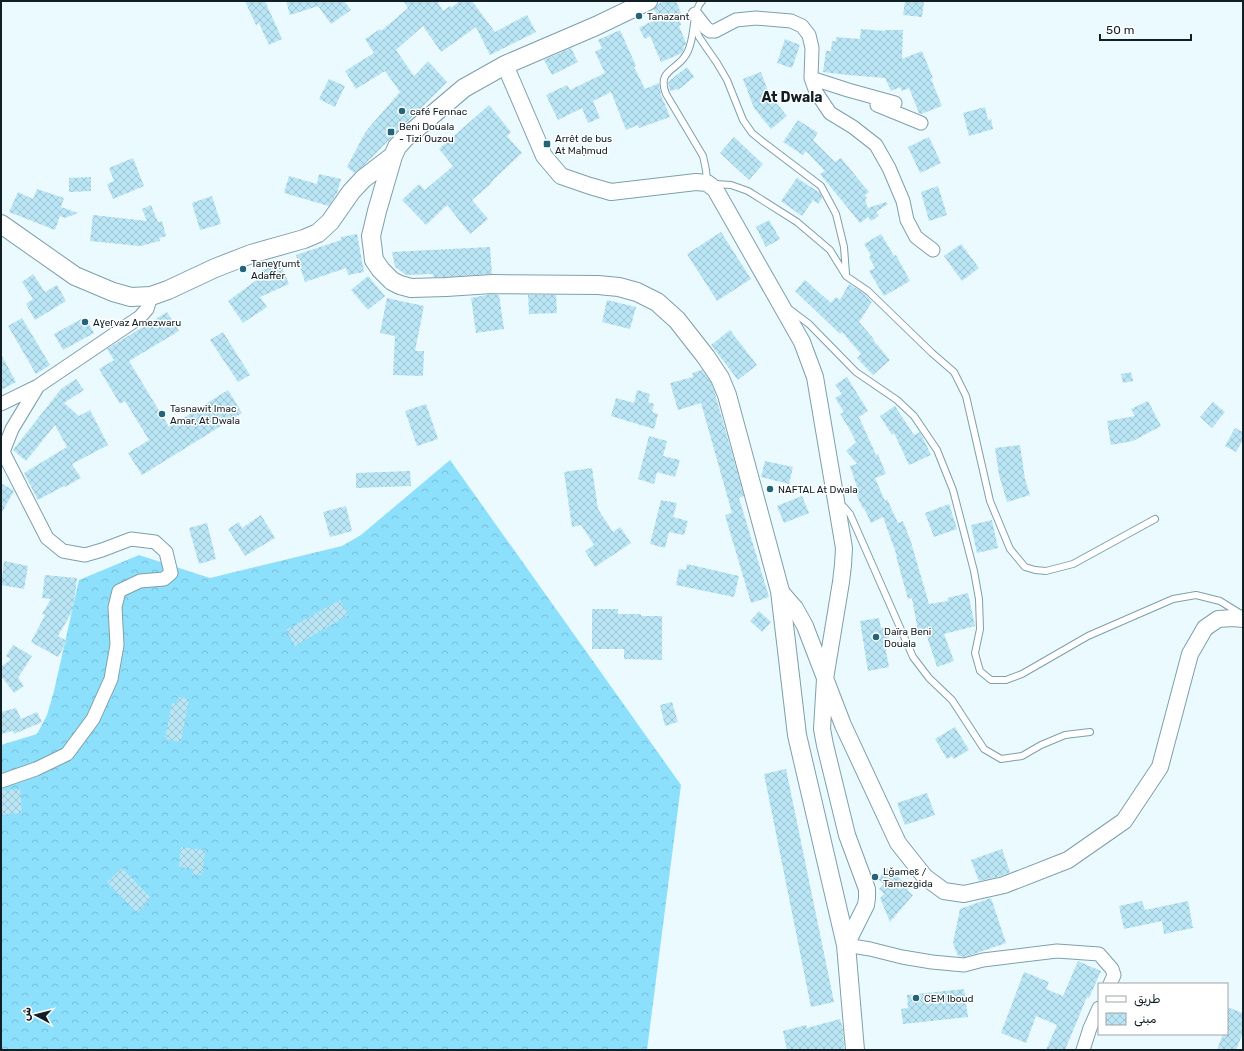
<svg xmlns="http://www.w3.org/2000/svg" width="1244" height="1051" font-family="Rubik,Cairo,sans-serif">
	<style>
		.forest { fill: url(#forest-crowns) }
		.building { fill: url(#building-cross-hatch) }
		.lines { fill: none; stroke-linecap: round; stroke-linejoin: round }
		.service-casing { stroke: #7da0ac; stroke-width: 8 }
		.minor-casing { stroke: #7da0ac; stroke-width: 15 }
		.tertiary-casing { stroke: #7da0ac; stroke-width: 18 }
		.secondary-casing { stroke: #7da0ac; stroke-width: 20 }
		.service { stroke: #fff; stroke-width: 6 }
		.minor { stroke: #fff; stroke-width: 13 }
		.tertiary { stroke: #fff; stroke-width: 16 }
		.secondary { stroke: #fff; stroke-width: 18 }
		.poi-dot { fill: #236578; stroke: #fff; stroke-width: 1.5 }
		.labels { text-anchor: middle; stroke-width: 3; stroke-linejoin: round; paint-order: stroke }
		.poi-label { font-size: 10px; fill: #111f24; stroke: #fff; text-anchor: start }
		.district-label { font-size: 14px; font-weight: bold; fill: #111f24; stroke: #fff }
	</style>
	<defs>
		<pattern id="forest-crowns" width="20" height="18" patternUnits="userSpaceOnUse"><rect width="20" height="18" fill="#8ce0fc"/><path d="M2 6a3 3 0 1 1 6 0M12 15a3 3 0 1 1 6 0" fill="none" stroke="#78c0d8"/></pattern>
		<pattern id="building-cross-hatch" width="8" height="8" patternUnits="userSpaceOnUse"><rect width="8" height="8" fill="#b9e5f5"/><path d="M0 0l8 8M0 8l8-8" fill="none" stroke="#9ec4d2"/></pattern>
	</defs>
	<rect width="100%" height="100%" fill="#ebfaff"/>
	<path class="forest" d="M450 460 681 785 647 1050H1V745L37 734 47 715 54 691 79 580 139 555 210 578 342 546 361 535Z"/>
	<path class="building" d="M245 1H265L282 39 269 45 259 23 256 25Z
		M286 1H344L351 10 331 24 318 6 290 15Z
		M403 1H437L443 11 450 6 451 8 460 1H472L495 32 527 15 536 32 490 55 476 27 441 52 423 26 396 50 414 76 428 61 447 82 363 166 354 173 347 167 366 131 400 92 385 71 356 89 345 71 374 53 365 39 380 29 381 31 408 8Z
		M665 1H676L684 20 680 21 681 25 679 26 686 43V45L683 46 684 48 682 53 661 62 650 36 645 39 639 28 658 18 654 9 658 4Z
		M905 1H924L922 17 903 15Z
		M861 29 885 31V30H903L902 59 922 51 933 78 931 79 942 106 921 114 919 113 909 88 902 91 900 87 891 91 885 78 848 75 823 72 826 51H831L832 41H836V37L860 39Z
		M620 30 636 66 634 67 645 89 659 83 661 95 670 117 639 128 638 125 626 130 611 92 593 101 600 118 588 123 582 108 558 120 546 95 567 85 570 90 605 73 595 52 602 48 598 40Z
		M785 39 800 45 792 68 777 63Z
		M571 48 578 62 552 75 544 60Z
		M687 67 694 77 678 90 677 89 670 91 668 82Z
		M761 72 769 94 787 116 771 129 754 108 743 79Z
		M329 79 345 86 335 107 319 99Z
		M489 105 511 132 507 136 522 153 491 182 492 183 472 200 488 219 470 234 447 205 426 225 402 200 419 184 425 190 453 166 439 149Z
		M985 107 988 120 991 119 993 129 969 136 963 113Z
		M798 120 818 133 813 140 835 162 841 158 869 192 865 195 867 198 865 200 868 208 886 202 888 204 876 212 879 216 871 221 868 217 860 223 820 174 825 171 806 151 803 155 783 142Z
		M734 137 763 164 749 180 720 153Z
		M929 137 941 163 920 173 908 147Z
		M133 158 144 186 113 199 107 184 114 181 109 168Z
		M319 174 341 179 337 193 329 206 284 193 289 176 317 184Z
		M91 177V191L69 192V178Z
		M797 178 820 193 822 198 818 204 813 200 802 216 781 201Z
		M938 186 947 215 929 221 921 192Z
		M37 189 64 198 61 207 78 213 65 218 60 216 55 230 9 212 18 192 33 199Z
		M212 196 221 224 200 230 192 203Z
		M151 205 158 222 162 221 166 236 159 238 160 241 140 246 90 241 93 215 147 221 142 209Z
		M769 220 780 239 766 247 756 227Z
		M721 232 751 279 717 301 687 254Z
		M357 234 364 272 348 275 346 268 305 282 296 255 341 240V237Z
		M881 234 894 256 896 255 910 281 884 296 869 271 875 268 869 257 871 255 864 244Z
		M961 244 979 268 962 281 944 256Z
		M490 247 492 274 446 277H433V274L406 275 395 267 392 252Z
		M280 263 289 284 260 297 267 307 243 323 228 301 262 276 260 271Z
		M33 274 45 292 57 285 66 301 35 320 26 304 33 299 22 282Z
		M368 276 385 296 368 310 351 290Z
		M805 280 831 303 836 297 840 300 849 284 865 294 872 302 859 322 874 339 873 340 890 360 873 375 857 358 861 354 842 332 840 334 795 291Z
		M492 294 499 295 504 329 476 333 471 298Z
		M528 295H556L557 313 529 314Z
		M387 298 424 306 415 351H424L423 376 393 375 395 336 380 333Z
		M607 300 636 307 630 329 602 322Z
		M167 312 179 331 129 361 169 427 228 390 242 413 142 475 128 453 149 440 125 401 120 404 99 369 114 360 107 349Z
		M85 317 94 333 63 350 54 334Z
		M22 318 50 365 36 374 8 326Z
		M730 330 757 365 738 380 711 345Z
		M223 332 250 375 238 382 210 340Z
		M1 354 16 382 1 390Z
		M702 370 711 383 714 390 744 496 739 498 769 597 751 603 725 515 732 513 701 403 678 410 670 383 693 377 692 373Z
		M1131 372 1133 381 1123 383 1121 374Z
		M847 377 868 411 859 417 876 455 878 454 886 474 875 478 885 501 887 499 898 523 903 521 911 542 929 604 948 601 947 598 968 593 975 626 944 634 954 661 937 667 925 630 918 632 912 598 908 599 896 556H897L883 517 871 523 864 508 863 509 854 489 857 487 850 466 857 464 846 451 856 442 850 430 840 414 844 412 835 398 842 394 835 385Z
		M76 379 84 390 64 403 79 416 90 410 108 445 72 464 81 478 65 487 64 486 38 500 24 473 67 447 55 425 26 461 13 450 61 389Z
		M637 390 650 394 648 402 654 404 652 412 658 414 654 429 611 416 616 398 634 403Z
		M1148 401 1161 426 1133 441 1111 445 1107 421 1135 416 1131 409Z
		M1213 402 1225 412 1212 428 1200 417Z
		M426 404 438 439 417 446 405 411Z
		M895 406 914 435 920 432 931 455 909 465 894 433 892 435 880 416Z
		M1235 428 1243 432V440L1236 452 1225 446Z
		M649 436 667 441 663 456 680 460 675 477 657 472 654 484 638 479Z
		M1020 445 1025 479 1030 495 1007 502 999 475 995 448Z
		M765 461 793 467 789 484 761 477Z
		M592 468 598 509 613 532 620 527 631 543 595 567 585 551 594 545 581 525 572 527 564 472Z
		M410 471 411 486 356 488V473Z
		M1 483 14 491 1 514Z
		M802 496 809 513 784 523 777 506Z
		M661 500 677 503 673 517 688 521 684 535 669 532 665 548 650 544Z
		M949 504 957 529 934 537 925 513Z
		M346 506 352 531 330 537 323 512Z
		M261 515 275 538 245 556 228 529 239 522 242 528Z
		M992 520 998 548 977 553 971 525Z
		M207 523 216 559 199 564 189 528Z
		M4 561 28 566 24 589 1 585Z
		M687 564 739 576 734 597 676 585 679 569 686 570Z
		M45 575 77 578 73 610 58 636 67 641 58 657 31 642 45 615 42 614 51 599 42 598Z
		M340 600 348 615 295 646 286 630Z
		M592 609H618V614H641V616H662V660L624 659V649H592Z
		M759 611 771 622 762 632 750 621Z
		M879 618 881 628 887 627 890 645 885 646 889 667 868 671 860 621Z
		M13 645 32 656 18 678 24 686 14 693 1 676V667L11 659 6 656Z
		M178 697 189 699 181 742 165 739 172 703 177 704Z
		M672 702 678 722 665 726 660 705Z
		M16 708 21 719 37 712 42 722 14 734 13 731 1 734V712Z
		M955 727 969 750 954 759 952 756 947 759 935 739Z
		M786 769 834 1002 811 1007 764 774Z
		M20 789 22 813 1 815V790Z
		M927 793 935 815 905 825 897 803Z
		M181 847 205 850 202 875 192 874 193 869 179 867Z
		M1002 849 1010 872 1001 876 979 881 971 860Z
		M122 868 151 898 137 913 107 882Z
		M887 868 910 887 907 890 913 895 890 922 880 898 884 894 879 889 884 884 878 879Z
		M991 898 1006 943 971 955 963 957 958 956 953 943 960 909Z
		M1142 901 1145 910 1188 901 1193 928 1164 934 1162 921 1124 929 1119 906Z
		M1078 961 1101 971 1089 998 1087 997 1065 1050H1046L1057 1025 1036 1016 1026 1043 1001 1033 1024 972 1049 982 1046 989 1063 996Z
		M964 989 968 1017 903 1024 901 1009 908 1008 907 995Z
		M1227 1007 1243 1013V1033L1236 1050H1217L1223 1034H1227Z
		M840 1019 843 1029 844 1050H787L783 1031 806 1025 807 1028Z"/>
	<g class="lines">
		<defs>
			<path id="service" d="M702 1 699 5 695 14 696 29 699 37 717 63 727 80 743 120 752 133 763 142 821 186 836 214 844 247 846 274
				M695 17C693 28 693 40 688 51 679 72 656 68 666 94L703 156 706 170 707 181
				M715 184 731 185 748 191 797 222 830 250 846 276 868 291 932 353 954 372 966 396 990 501 1010 549 1025 567 1035 570 1046 571 1073 564 1155 519
				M789 309 809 324 856 372 897 400 914 416 937 450 953 490 974 571 979 599 980 629 975 653 980 671 991 680H1006L1022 674 1088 636 1173 599 1196 595 1220 601 1241 614
				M839 505 844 507 850 514 913 657 929 678 952 700 984 749 1001 759 1022 756 1041 745 1065 735 1090 732"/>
			<path id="minor" d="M695 14 706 28 710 31H715L736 20 756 18 791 21 802 26 809 35 812 48 811 78 816 92 830 113 853 127 876 145 889 168 903 201 907 220 916 237 933 250
				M811 78 848 90 895 103
				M877 105 921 123
				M1 404 38 386 140 317 147 309 151 296
				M1 781 36 769 67 754 93 719 111 679 117 645 115 607 119 591 140 581 164 579 171 573 166 552 155 542 131 539 102 550 85 555 63 551 47 538 3 452 12 429 38 386
				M846 945 870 949 902 957 932 962 964 965 983 960 1057 951 1099 954 1112 969 1114 975 1110 984
				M1083 1050 1090 1028 1099 1008"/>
			<path id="tertiary" d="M505 65 544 156 561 176 590 186 611 192 696 182 707 183 715 189 802 342 815 377 844 548 843 565 841 582 825 679 822 729 825 745 847 835 867 889V898L866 905 846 945
				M780 591 795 608 805 626 843 725 898 843 925 877 944 891 964 894 1004 885 1068 860 1124 821 1160 767 1190 654 1205 628 1218 619 1233 618 1243 619"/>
			<path id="secondary" d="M648 1 596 26 505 65 464 88 405 138 397 147 393 156 377 211 371 236 374 260 381 270 392 281 400 285 411 288 446 287 492 284 598 285 619 287 637 292 657 302 677 320 706 357 720 378 727 395 780 591 797 735 846 945 855 1050
				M1 224 75 276 113 292 131 297 151 296 168 290 215 268 251 254 304 239 318 233 330 222 351 192 363 179 393 156"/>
		</defs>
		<use href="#service" class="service-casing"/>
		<use href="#minor" class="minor-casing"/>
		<use href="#tertiary" class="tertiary-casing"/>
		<use href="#secondary" class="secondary-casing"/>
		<use href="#service" class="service"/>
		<use href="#minor" class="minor"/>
		<use href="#tertiary" class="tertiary"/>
		<use href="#secondary" class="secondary"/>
	</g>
	<g class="poi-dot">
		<circle cx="639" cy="16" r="4"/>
		<circle cx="402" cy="111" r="4"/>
		<rect x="387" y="128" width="8" height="8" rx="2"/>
		<rect x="543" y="140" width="8" height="8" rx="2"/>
		<circle cx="243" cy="269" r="4"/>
		<circle cx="85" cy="322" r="4"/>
		<circle cx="162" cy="414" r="4"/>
		<circle cx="770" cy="489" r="4"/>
		<circle cx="876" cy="637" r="4"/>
		<circle cx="875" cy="877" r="4"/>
		<circle cx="916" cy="998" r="4"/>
	</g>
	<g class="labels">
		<g class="poi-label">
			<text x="647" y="20">Tanazant</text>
			<text x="410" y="115">café Fennac</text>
			<text x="399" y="130">Beni Douala<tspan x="399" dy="12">- Tizi Ouzou</tspan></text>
			<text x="555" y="142">Arrêt de bus<tspan x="555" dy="12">At Maḥmud</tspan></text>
			<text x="251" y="267">Taneɣṛumt<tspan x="251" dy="12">Adaffer</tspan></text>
			<text x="93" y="326">Aɣeṛvaz Amezwaru</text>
			<text x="170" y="412">Tasnawit Imac<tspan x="170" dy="12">Amar, At Dwala</tspan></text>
			<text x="778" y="493">NAFTAL At Dwala</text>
			<text x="884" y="635">Daïra Beni<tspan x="884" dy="12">Douala</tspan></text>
			<text x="883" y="875">Lǧameɛ /<tspan x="883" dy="12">Tamezgida</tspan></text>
			<text x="924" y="1002">CEM Iboud</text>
		</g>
		<g class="district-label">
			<text x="792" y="102">At Dwala</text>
		</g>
	</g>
	<rect width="1244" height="1051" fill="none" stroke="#111f24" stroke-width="4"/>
	<rect x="1098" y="983" width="130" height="52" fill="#ffffff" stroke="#a0a5a7"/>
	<rect x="1106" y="996" width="20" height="6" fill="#ffffff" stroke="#a0a5a7"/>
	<text x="1134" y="1003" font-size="12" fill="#111f24">طريق</text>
	<rect x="1106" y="1013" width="20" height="12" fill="url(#building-cross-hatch)" stroke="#a0a5a7"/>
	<text x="1134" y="1023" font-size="12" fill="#111f24">مبنى</text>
	<g transform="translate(36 1015) rotate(277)" stroke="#ffffff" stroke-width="3" paint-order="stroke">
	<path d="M0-3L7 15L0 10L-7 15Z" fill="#111f24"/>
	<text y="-6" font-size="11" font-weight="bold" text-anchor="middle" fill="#111f24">ش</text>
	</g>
	<path d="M1100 34v6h91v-6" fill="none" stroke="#111f24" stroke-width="2"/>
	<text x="1106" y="34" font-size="12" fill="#111f24" stroke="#ffffff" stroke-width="3" paint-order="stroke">50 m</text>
</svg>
